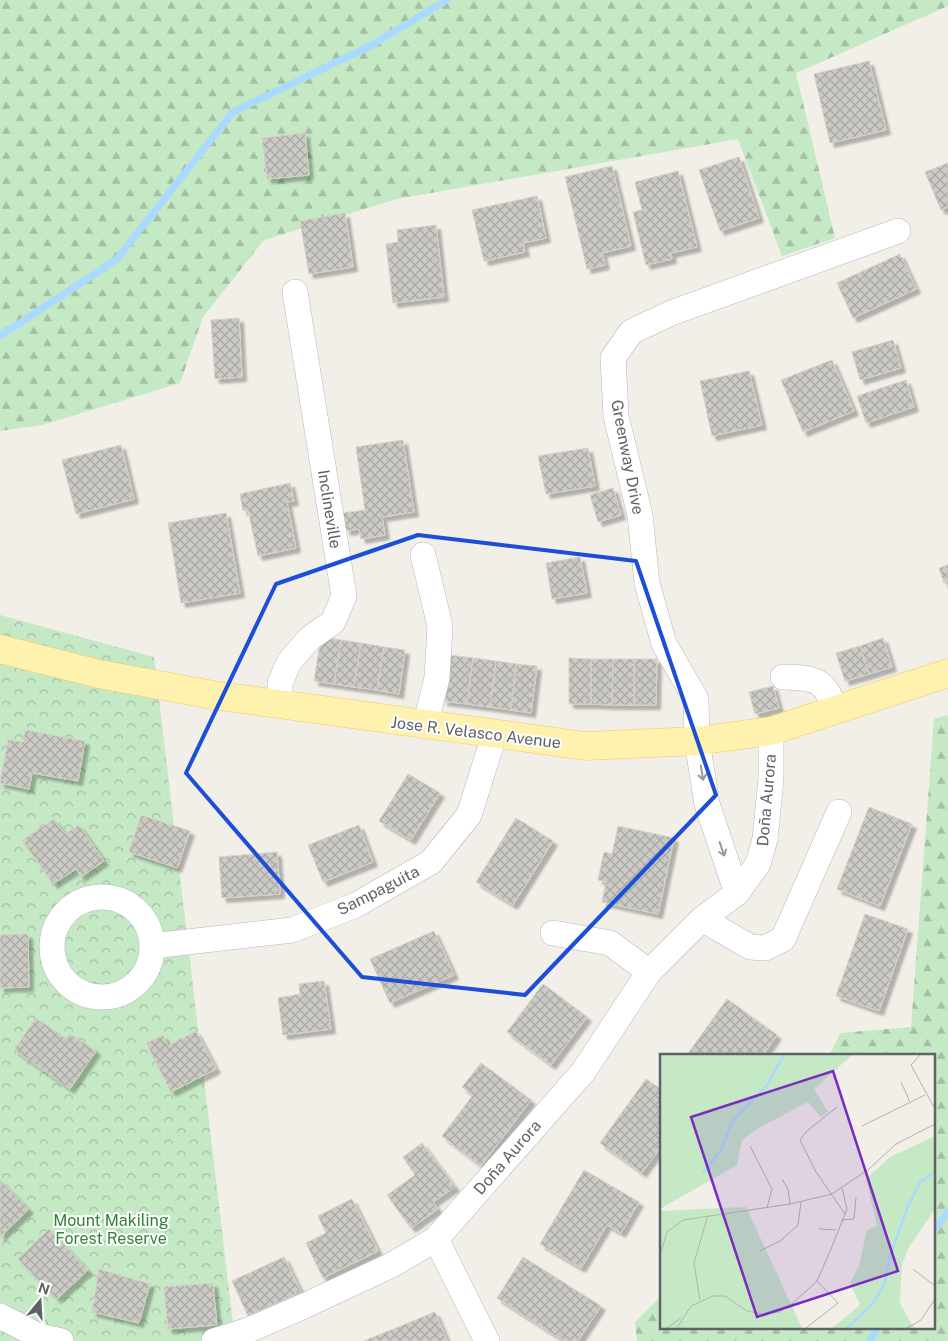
<svg xmlns="http://www.w3.org/2000/svg" width="948" height="1341" font-family="'Public Sans',sans-serif">
	<style>
		.forest { fill: url(#forest-firs) }
		.park { fill: url(#park-crowns) }
		.lines { fill: none; stroke-linecap: round; stroke-linejoin: round }
		.stream { stroke: #aadaff; stroke-width: 7 }
		.building { fill: url(#building-cross-hatch); stroke: #d6d1c6; filter: url(#shadow) }
		.minor-casing { stroke: #b5b8bc; stroke-width: 26 }
		.major-casing { stroke: #f2c960; stroke-width: 29 }
		.minor { stroke: #fff; stroke-width: 25 }
		.major { stroke: #fff2af; stroke-width: 28 }
		.oneway { stroke: #979a9d }
		.marked { fill: none; stroke: #1d4ed8; stroke-width: 4; stroke-linejoin: round }
		.labels { text-anchor: middle; stroke-width: 4; stroke-linejoin: round; paint-order: stroke }
		.street-label { font-size: 16px; fill: #5f6368; stroke: #fff }
		.park-label { font-size: 16px; fill: #348238; stroke: #fff }
		.inset-river { fill: none; stroke: #aadaff; stroke-width: 2.5 }
		.inset-road { fill: none; stroke: #b3b3b1; stroke-width: 1 }
		.view { fill: #7b2cbf; fill-opacity: 0.15; stroke: #7b2cbf; stroke-width: 2.5 }
		.inset-edge { fill: none; stroke: #5f6368; stroke-width: 2.5 }
	</style>
	<defs>
		<pattern id="forest-firs" width="22" height="20" patternUnits="userSpaceOnUse" patternTransform="scale(1.25)"><rect width="22" height="20" fill="#c5e8c5"/><path d="M5 1l3.5 6h-7zM16 11l3.5 6h-7z" fill="#a3c0a4"/></pattern>
		<pattern id="park-crowns" width="20" height="18" patternUnits="userSpaceOnUse" patternTransform="scale(1.25)"><rect width="20" height="18" fill="#c5e8c5"/><path d="M2 6a3 3 0 1 1 6 0M12 15a3 3 0 1 1 6 0" fill="none" stroke="#a3c0a4"/></pattern>
		<pattern id="building-cross-hatch" width="8" height="8" patternUnits="userSpaceOnUse" patternTransform="scale(1.25)"><rect width="8" height="8" fill="#cccac5"/><path d="M0 0l8 8M0 8l8-8" fill="none" stroke="#a9a8a4"/></pattern>
		<filter id="shadow"><feDropShadow dx="4.5" dy="4.5" stdDeviation="1" flood-color="#0004"/></filter>
	</defs>
	<rect width="100%" height="100%" fill="#f1efe8"/>
	<path class="forest" d="M0 0H948V6L796 73 835 238 782 256 738 139 397 199 264 240 203 317 180 383 42 425 0 431Z
		M948 715V1341H637L635 1322 662 1295V1327H934V1055H830L840 1033 911 1027 934 719Z"/>
	<path class="park" d="M0 615 154 657 235 1341H0Z"/>
	<g class="lines">
		<path class="stream" d="M0 336 116 260 233 112 370 46 447 0
			M934 1229 948 1212
			M870 1341 878 1327"/>
	</g>
	<path class="building" d="M869 61 886 130 830 143 814 74Z
		M305 133 309 175 267 179 262 138Z
		M739 157 759 218 720 231 699 170Z
		M948 163V207L941 210 925 172Z
		M612 166 631 246 602 253 605 265 587 269 565 177Z
		M678 171 697 247 671 253 672 259 646 265 633 212 642 210 635 182Z
		M537 196 546 238 523 243 525 252 484 261 472 210Z
		M345 213 353 267 309 274 300 221Z
		M436 225 444 297 393 303 386 244 398 242 397 230Z
		M900 254 916 289 853 318 837 283Z
		M239 318 242 377 215 379 211 320Z
		M893 340 901 368 860 380 852 352Z
		M832 360 854 411 803 432 781 380Z
		M749 371 762 425 712 436 700 381Z
		M906 380 914 407 866 423 857 396Z
		M403 440 414 512 382 517 385 535 361 539 359 529 346 531 343 513 365 510 356 447Z
		M121 445 134 499 76 514 62 460Z
		M588 448 595 486 546 494 538 456Z
		M290 483 294 501 287 502 296 548 258 556 248 510 243 511 240 494Z
		M613 488 621 515 598 522 590 495Z
		M226 513 240 593 181 603 168 523Z
		M580 557 587 593 552 599 546 563Z
		M948 565V581L944 583 939 568Z
		M321 637 341 640 334 684 314 681Z
		M883 638 892 667 869 674 860 646Z
		M341 640 361 643 354 687 334 684Z
		M361 643 384 647 377 690 354 687Z
		M860 646 869 674 845 681 836 653Z
		M384 647 405 650 399 694 377 690Z
		M449 655 473 658 467 704 443 701Z
		M473 658 496 661 490 707 467 704Z
		M569 658 591 659V704H569Z
		M591 659H613L612 705 591 704Z
		M613 659H634V705H612Z
		M634 659H657L656 705H634Z
		M496 661 516 664 511 710 490 707Z
		M516 664 537 666 531 713 511 710Z
		M773 686 779 708 755 714 749 692Z
		M25 730 85 741 78 781 32 773 29 789 0 783 8 740 23 742Z
		M408 774 440 793 411 840 379 821Z
		M869 807 912 824 880 906 837 889Z
		M141 815 190 831 177 868 129 852Z
		M516 818 553 841 513 905 476 882Z
		M54 819 65 834 79 825 104 861 81 877 76 869 53 884 22 840Z
		M359 825 373 862 323 882 308 845Z
		M618 826 674 838 658 914 602 902 606 882 598 880 604 852 612 854Z
		M277 852 280 894 222 898 219 857Z
		M865 914 908 929 879 1011 836 996Z
		M434 931 454 975 390 1003 370 959Z
		M28 934 29 987 0 988V935Z
		M324 981 331 1029 283 1035 278 998 300 994 299 984Z
		M543 984 587 1017 551 1065 507 1032Z
		M727 999 777 1035 763 1055H687Z
		M36 1018 66 1039 70 1034 96 1051 70 1089 14 1050Z
		M196 1031 216 1069 171 1092 146 1043 163 1035 168 1046Z
		M481 1063 531 1100 481 1166 442 1136 473 1095 462 1087Z
		M646 1079 662 1090V1145L642 1173 600 1143Z
		M422 1143 455 1187 433 1202 438 1209 411 1228 387 1195 415 1175 403 1157Z
		M584 1170 639 1202 621 1233 607 1225 581 1268 540 1244Z
		M0 1180 29 1209 0 1237Z
		M352 1199 378 1251 323 1278 306 1243 326 1233 318 1216Z
		M49 1229 88 1270 57 1299 18 1259Z
		M284 1257 301 1292 248 1316 232 1281Z
		M523 1257 601 1306 578 1341H564L497 1298Z
		M99 1269 150 1284 139 1323 92 1312Z
		M213 1283 217 1325 168 1329 164 1287Z
		M435 1312 447 1341H364Z"/>
	<g class="lines">
		<defs>
			<path id="minor" d="M423 555 440 626 437 678 425 726
				M783 677C814 678 825 678 835 710
				M280 705V683L289 662 310 638 333 622 344 596 295 292
				M737 893 707 804 697 741 696 699 664 644 647 583 640 515 616 416 613 358 631 332 671 313 898 231
				M52 947a50 50 0 1 1 100 0a50 50 0 1 1-100 0Z
				M702 919 750 947 765 948 783 939 839 812
				M553 933 610 943 649 972
				M152 946 292 930 356 905 431 862 469 815 495 733
				M436 1239 487 1341
				M0 1316 39 1336 61 1341
				M214 1341 249 1330 304 1306 392 1265 436 1239 583 1072 649 972 702 919 737 893 758 864 765 839 771 779V731"/>
			<path id="major" d="M0 649 99 674 213 695 585 746 697 741 771 731 948 673"/>
		</defs>
		<use href="#minor" class="minor-casing"/>
		<use href="#major" class="major-casing"/>
		<use href="#minor" class="minor"/>
		<use href="#major" class="major"/>
	</g>
	<defs><path id="oneway-shaft" d="M-6 0H5M1.5-3L5.5 0L1.5 3" fill="none" stroke-width="1.6" stroke-linecap="round" stroke-linejoin="round" transform="scale(1.25)"/></defs>
	<g class="oneway">
		<use href="#oneway-shaft" transform="translate(702 773) rotate(81)"/>
		<use href="#oneway-shaft" transform="translate(722 849) rotate(71)"/>
	</g>
	<path class="marked" d="M418 535 636 561 716 795 525 995 362 977 186 773 276 584Z"/>
	<g class="labels">
		<g class="street-label">
			<text transform="translate(628 457) rotate(79)" y="6">Greenway Drive</text>
			<text transform="translate(330 509) rotate(81)" y="6">Inclineville</text>
			<text transform="translate(476 732) rotate(7)" y="6">Jose R. Velasco Avenue</text>
			<text transform="translate(766 800) rotate(-85)" y="6">Doña Aurora</text>
			<text transform="translate(378 890) rotate(-27)" y="6">Sampaguita</text>
			<text transform="translate(507 1157) rotate(-49)" y="6">Doña Aurora</text>
		</g>
		<g class="park-label">
			<text x="111" y="1226">Mount Makiling<tspan x="111" dy="18">Forest Reserve</tspan></text>
		</g>
	</g>
	<g transform="translate(660 1054)">
		<rect width="275" height="275" fill="#f1efe8"/>
		<path d="M0 1H192L154 35 168 58 161 63 148 48 100 73 82 86 77 111 0 155ZM275 82V155L249 193 242 210 240 249 254 274H172L200 251 190 229 199 212 207 176 217 172 206 125 230 103Z" fill="#c5e8c5"/>
		<path d="M86 153 142 274H0V157Z" fill="#c5e8c5"/>
		<path class="inset-river" d="M43 119 61 96 72 68 107 31 124 1M187 274 214 248 225 228 230 202 248 152 260 128 275 118"/>
		<path class="inset-road" d="M260 1 251 11 275 55M241 28 250 48M177 53 147 77 140 86 156 118 185 160M202 72 265 41M90 92 112 135 107 154M122 125 128 135 130 150M181 166 194 165 196 143M159 175 176 176M100 197 120 187 138 171 141 148M0 202 7 178 23 166 130 150 172 140 209 115 236 90 275 70M253 215 275 232M40 246 34 209 48 161M7 274 21 264M17 274 31 252 53 242H65L87 257 102 260 119 258 133 249 157 227 171 195 187 155 182 134M146 274 178 249 157 227M247 274 261 266 275 245"/>
		<path class="view" d="M173 17 238 217 97 263 31 63Z"/>
		<rect width="275" height="275" class="inset-edge"/>
	</g>
	<g transform="translate(40 1301) rotate(18)" stroke="#ffffff" stroke-width="4" paint-order="stroke">
	<path d="M0-4L9 19L0 12L-9 19Z" fill="#5f6368"/>
	<text y="-8" font-size="14" font-weight="bold" text-anchor="middle" fill="#5f6368">N</text>
	</g>
</svg>
